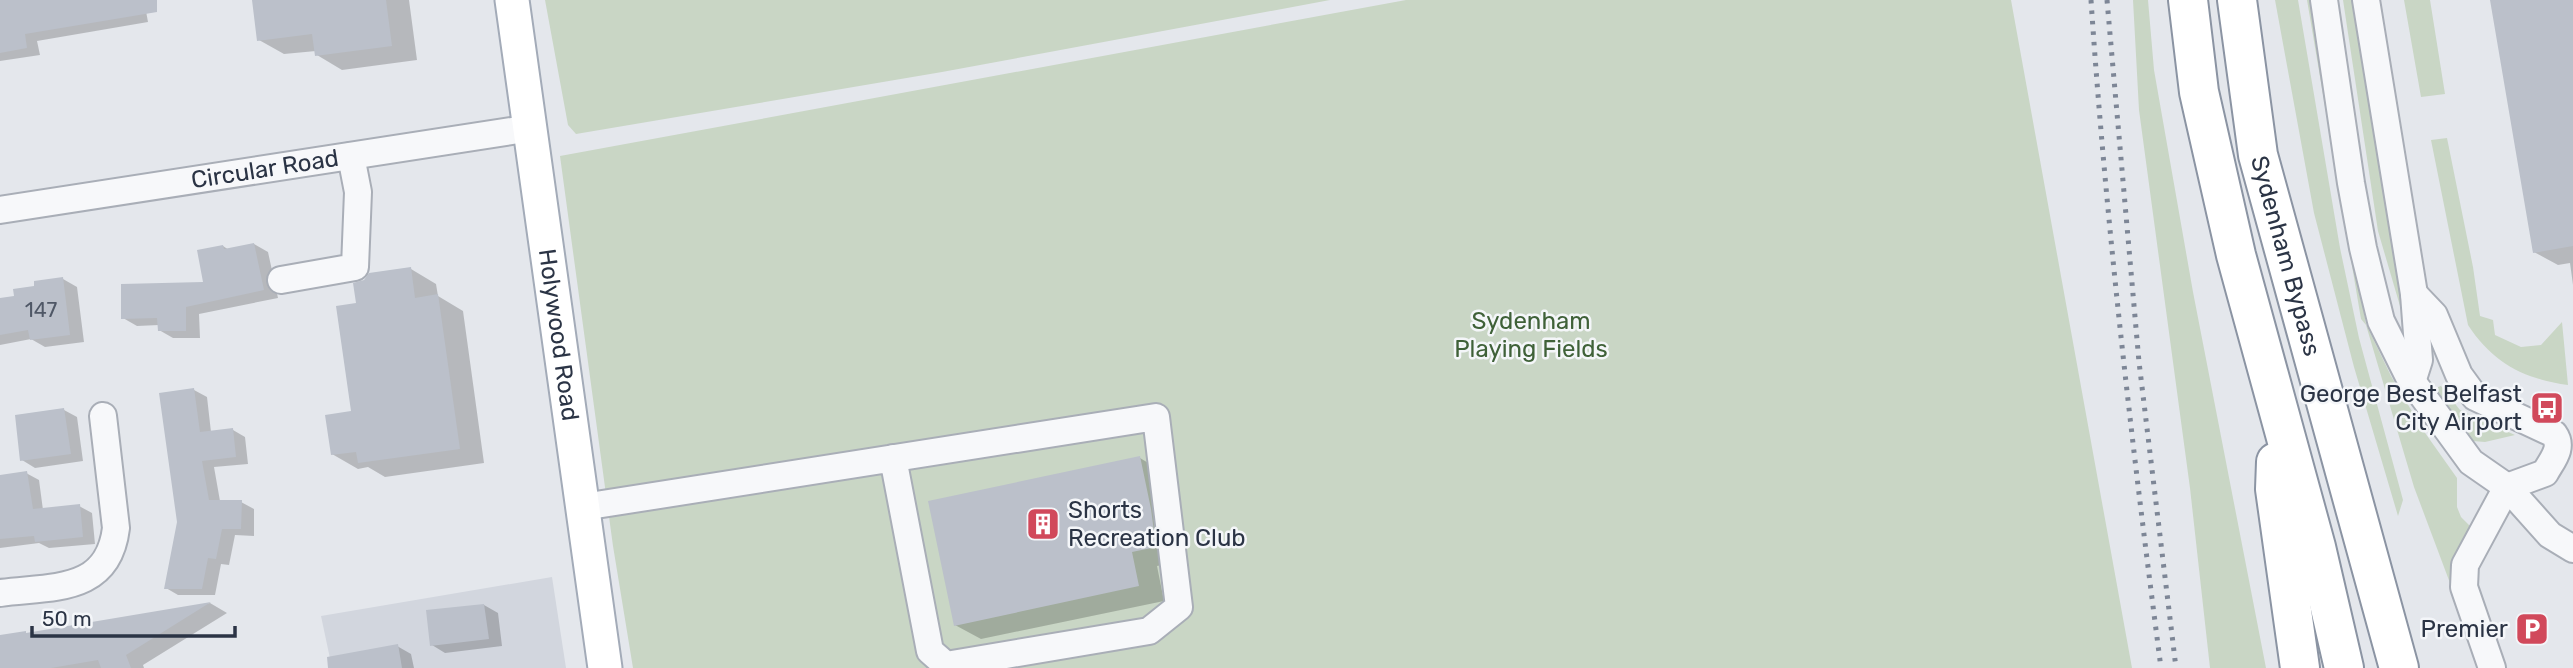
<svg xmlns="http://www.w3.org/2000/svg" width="2573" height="668" font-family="Rubik,sans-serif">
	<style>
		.built { fill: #d2d6de }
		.green { fill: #c9d6c5 }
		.shadow { fill: #0003 }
		.building { fill: #bbc0ca }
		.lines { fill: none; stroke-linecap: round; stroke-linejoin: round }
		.minor-casing { stroke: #a9aeb7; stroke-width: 30 }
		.major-casing { stroke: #a3abb8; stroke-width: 37 }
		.highway-casing { stroke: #8b94a3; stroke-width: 42 }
		.minor { stroke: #f7f8fa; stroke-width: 26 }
		.major { stroke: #fff; stroke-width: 33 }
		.highway { stroke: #fff; stroke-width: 38 }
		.rail { stroke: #7d8696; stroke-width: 5; stroke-dasharray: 3.5 7; stroke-linecap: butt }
		.labels { text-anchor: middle; stroke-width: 5; stroke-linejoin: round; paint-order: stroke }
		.number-label { font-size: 21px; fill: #4f5766 }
		.street-label { font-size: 24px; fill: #2b3445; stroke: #f4f6f9 }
		.park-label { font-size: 24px; fill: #3f6138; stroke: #f4f6f9 }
		.poi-label { font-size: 24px; fill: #2b3445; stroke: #f4f6f9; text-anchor: end }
	</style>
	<rect width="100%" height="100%" fill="#e4e7ec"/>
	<path class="built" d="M552 577 566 668H332L321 616Z"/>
	<path class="green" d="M545 0H1330L942 72 576 134 568 125Z
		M1406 0H2011L2132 668H633L613 546 560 156Z
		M2133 0H2148L2154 70 2193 292 2266 668H2210L2190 488 2139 110Z
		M2275 0H2298L2340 248 2359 338 2403 500 2398 516 2354 367 2314 213Z
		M2307 0H2312L2366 324 2391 376 2423 430 2457 478V507L2461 517 2474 530 2453 591 2414 487 2366 325 2361 319Z
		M2343 0H2356L2406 308 2400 306 2378 231Z
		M2404 0H2430L2445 94 2421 97Z
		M2447 138 2473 267 2480 316 2493 320 2495 335 2521 347 2541 345 2562 322 2568 385C2524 379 2493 363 2468 325L2431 140Z
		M2441 386 2460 410 2515 435 2485 442 2473 441 2437 392 2438 387Z"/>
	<path class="shadow" d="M0 0H144L148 22 37 41 40 55 0 61Z
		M254 0H409L417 60 342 70 317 55 316 51 284 54 259 40Z
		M2492 0H2573V285L2570 263 2558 265 2534 252Z
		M254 244 268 252 278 298 199 314 200 338H173L159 330V325L137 326 123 318 205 284 223 246 229 250Z
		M411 269 436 284 438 296 463 311 484 463 385 477 368 467 358 469 332 454 353 413 358 305Z
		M63 279 77 287 84 342 45 347 31 339 0 345V300L16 297Z
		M194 390 207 397 211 432 233 430 245 437 248 464 214 467 220 501 241 502 254 509V536L235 535 229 565 221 564 215 595H178L166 588 179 522Z
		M64 410 77 417 83 461 35 468 22 460Z
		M1140 458 1165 473 1181 561 1157 566 1164 601 981 639 955 625Z
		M26 473 39 480 43 510 79 506 92 513 95 544 49 548 39 543 0 548V477Z
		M210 603 227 613 143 665 144 668H0V637L25 633 29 635Z
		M484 605 498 613 502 646 445 653 432 645Z
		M397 646 411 654 414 668H366Z"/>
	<path class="building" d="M0 0H157V12L25 34 27 48 0 53Z
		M252 0H386L392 46 315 56 312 34 257 41Z
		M2490 0H2573V246L2533 253Z
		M254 243 264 290 186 307V331H158L157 318 121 319V284L203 282 197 250 223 245 224 249Z
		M411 267 415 298 438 294 460 449 358 463 356 452 331 455 325 415 351 411 336 306 356 303 353 283 364 280 369 273Z
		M63 277 70 335 30 340 28 330 0 335V298L14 296 13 289 34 286V281Z
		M194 388 200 432 233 428 236 457 202 461 209 500H242L241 529H222L216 559 208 558 202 589H164L177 522 159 393Z
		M64 408 71 454 20 461 15 415Z
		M1140 456 1151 509 1156 547 1132 552 1139 586 954 626 928 501Z
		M27 471 33 509 80 504 83 537 35 542 34 536 0 539V475Z
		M211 602 126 655 131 668H101L98 660 51 668H0V635L26 631V633Z
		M484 604 489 639 430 646 426 610Z
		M398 644 402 668H328L327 657Z"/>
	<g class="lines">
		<defs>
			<g id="minor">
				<path d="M2324 0 2351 183 2363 248 2381 321 2409 377 2471 462 2507 487 2550 535 2573 549"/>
				<path d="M2366 0 2414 294 2419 360 2412 382"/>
				<path id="s1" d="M0 210 531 128"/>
				<path d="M281 280 355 267 358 192 351 156"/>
				<path d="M2414 294 2434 315 2459 375 2475 397 2554 434C2564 448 2552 460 2545 473L2507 487 2465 565 2464 587 2492 668"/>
				<path d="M583 507 1156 417 1179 607 1149 631 946 665 930 651 893 458"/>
				<path d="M0 593C52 586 108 594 116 528L103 416"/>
			</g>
			<g id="major">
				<path id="s2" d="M512 0 605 668"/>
			</g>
			<g id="highway">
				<path d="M2188 0 2199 92 2236 255 2316 547 2344 668"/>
				<path id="s3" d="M2237 0 2258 155 2399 668"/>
				<path d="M2276 462 2275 489 2300 668"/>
			</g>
		</defs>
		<use href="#minor" class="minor-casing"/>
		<use href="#major" class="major-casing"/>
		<use href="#highway" class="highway-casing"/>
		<use href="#minor" class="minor"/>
		<use href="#major" class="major"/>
		<use href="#highway" class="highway"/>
		<path class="rail" d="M2091 0C2106 223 2132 446 2161 668
			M2107 0 2139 362 2176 668"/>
	</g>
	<defs>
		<symbol id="bus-square" viewBox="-11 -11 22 22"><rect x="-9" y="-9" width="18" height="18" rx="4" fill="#d1495b" stroke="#f4f6f9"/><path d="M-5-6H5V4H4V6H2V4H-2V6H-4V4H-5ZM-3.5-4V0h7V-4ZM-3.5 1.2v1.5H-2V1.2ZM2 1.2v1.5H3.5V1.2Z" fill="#fff"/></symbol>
		<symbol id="building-square" viewBox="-11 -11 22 22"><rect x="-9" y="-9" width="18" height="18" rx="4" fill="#d1495b" stroke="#f4f6f9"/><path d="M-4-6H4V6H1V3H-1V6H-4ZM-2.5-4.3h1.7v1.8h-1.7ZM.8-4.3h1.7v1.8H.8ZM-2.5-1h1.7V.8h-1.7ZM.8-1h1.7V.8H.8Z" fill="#fff"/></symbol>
		<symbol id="parking-square" viewBox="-11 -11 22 22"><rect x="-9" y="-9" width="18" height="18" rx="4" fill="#d1495b" stroke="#f4f6f9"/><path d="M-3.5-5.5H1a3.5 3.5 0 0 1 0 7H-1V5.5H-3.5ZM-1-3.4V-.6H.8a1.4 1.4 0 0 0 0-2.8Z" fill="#fff"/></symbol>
	</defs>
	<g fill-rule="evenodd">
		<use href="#bus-square" x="2528" y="389" width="38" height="38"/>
		<use href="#building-square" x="1024" y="505" width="38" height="38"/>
		<use href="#parking-square" x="2513" y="610" width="38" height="38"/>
	</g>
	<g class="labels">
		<g class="number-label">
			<text x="41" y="317">147</text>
		</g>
		<g class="street-label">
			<text dy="8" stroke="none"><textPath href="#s1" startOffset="268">Circular Road</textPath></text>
			<text dy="8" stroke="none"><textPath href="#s3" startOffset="261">Sydenham Bypass</textPath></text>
			<text dy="8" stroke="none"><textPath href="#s2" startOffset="338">Holywood Road</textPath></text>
		</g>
		<g class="park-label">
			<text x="1531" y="329">Sydenham<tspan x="1531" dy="28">Playing Fields</tspan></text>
		</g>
		<g class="poi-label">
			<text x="2522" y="402">George Best Belfast<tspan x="2522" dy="28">City Airport</tspan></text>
			<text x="1068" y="518" text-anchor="start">Shorts<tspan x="1068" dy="28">Recreation Club</tspan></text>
			<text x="2508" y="637">Premier</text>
		</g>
	</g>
	<path d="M32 626v10h203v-10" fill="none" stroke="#2b3445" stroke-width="3.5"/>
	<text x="42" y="626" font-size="21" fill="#2b3445" stroke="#f4f6f9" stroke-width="5" paint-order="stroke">50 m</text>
</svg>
